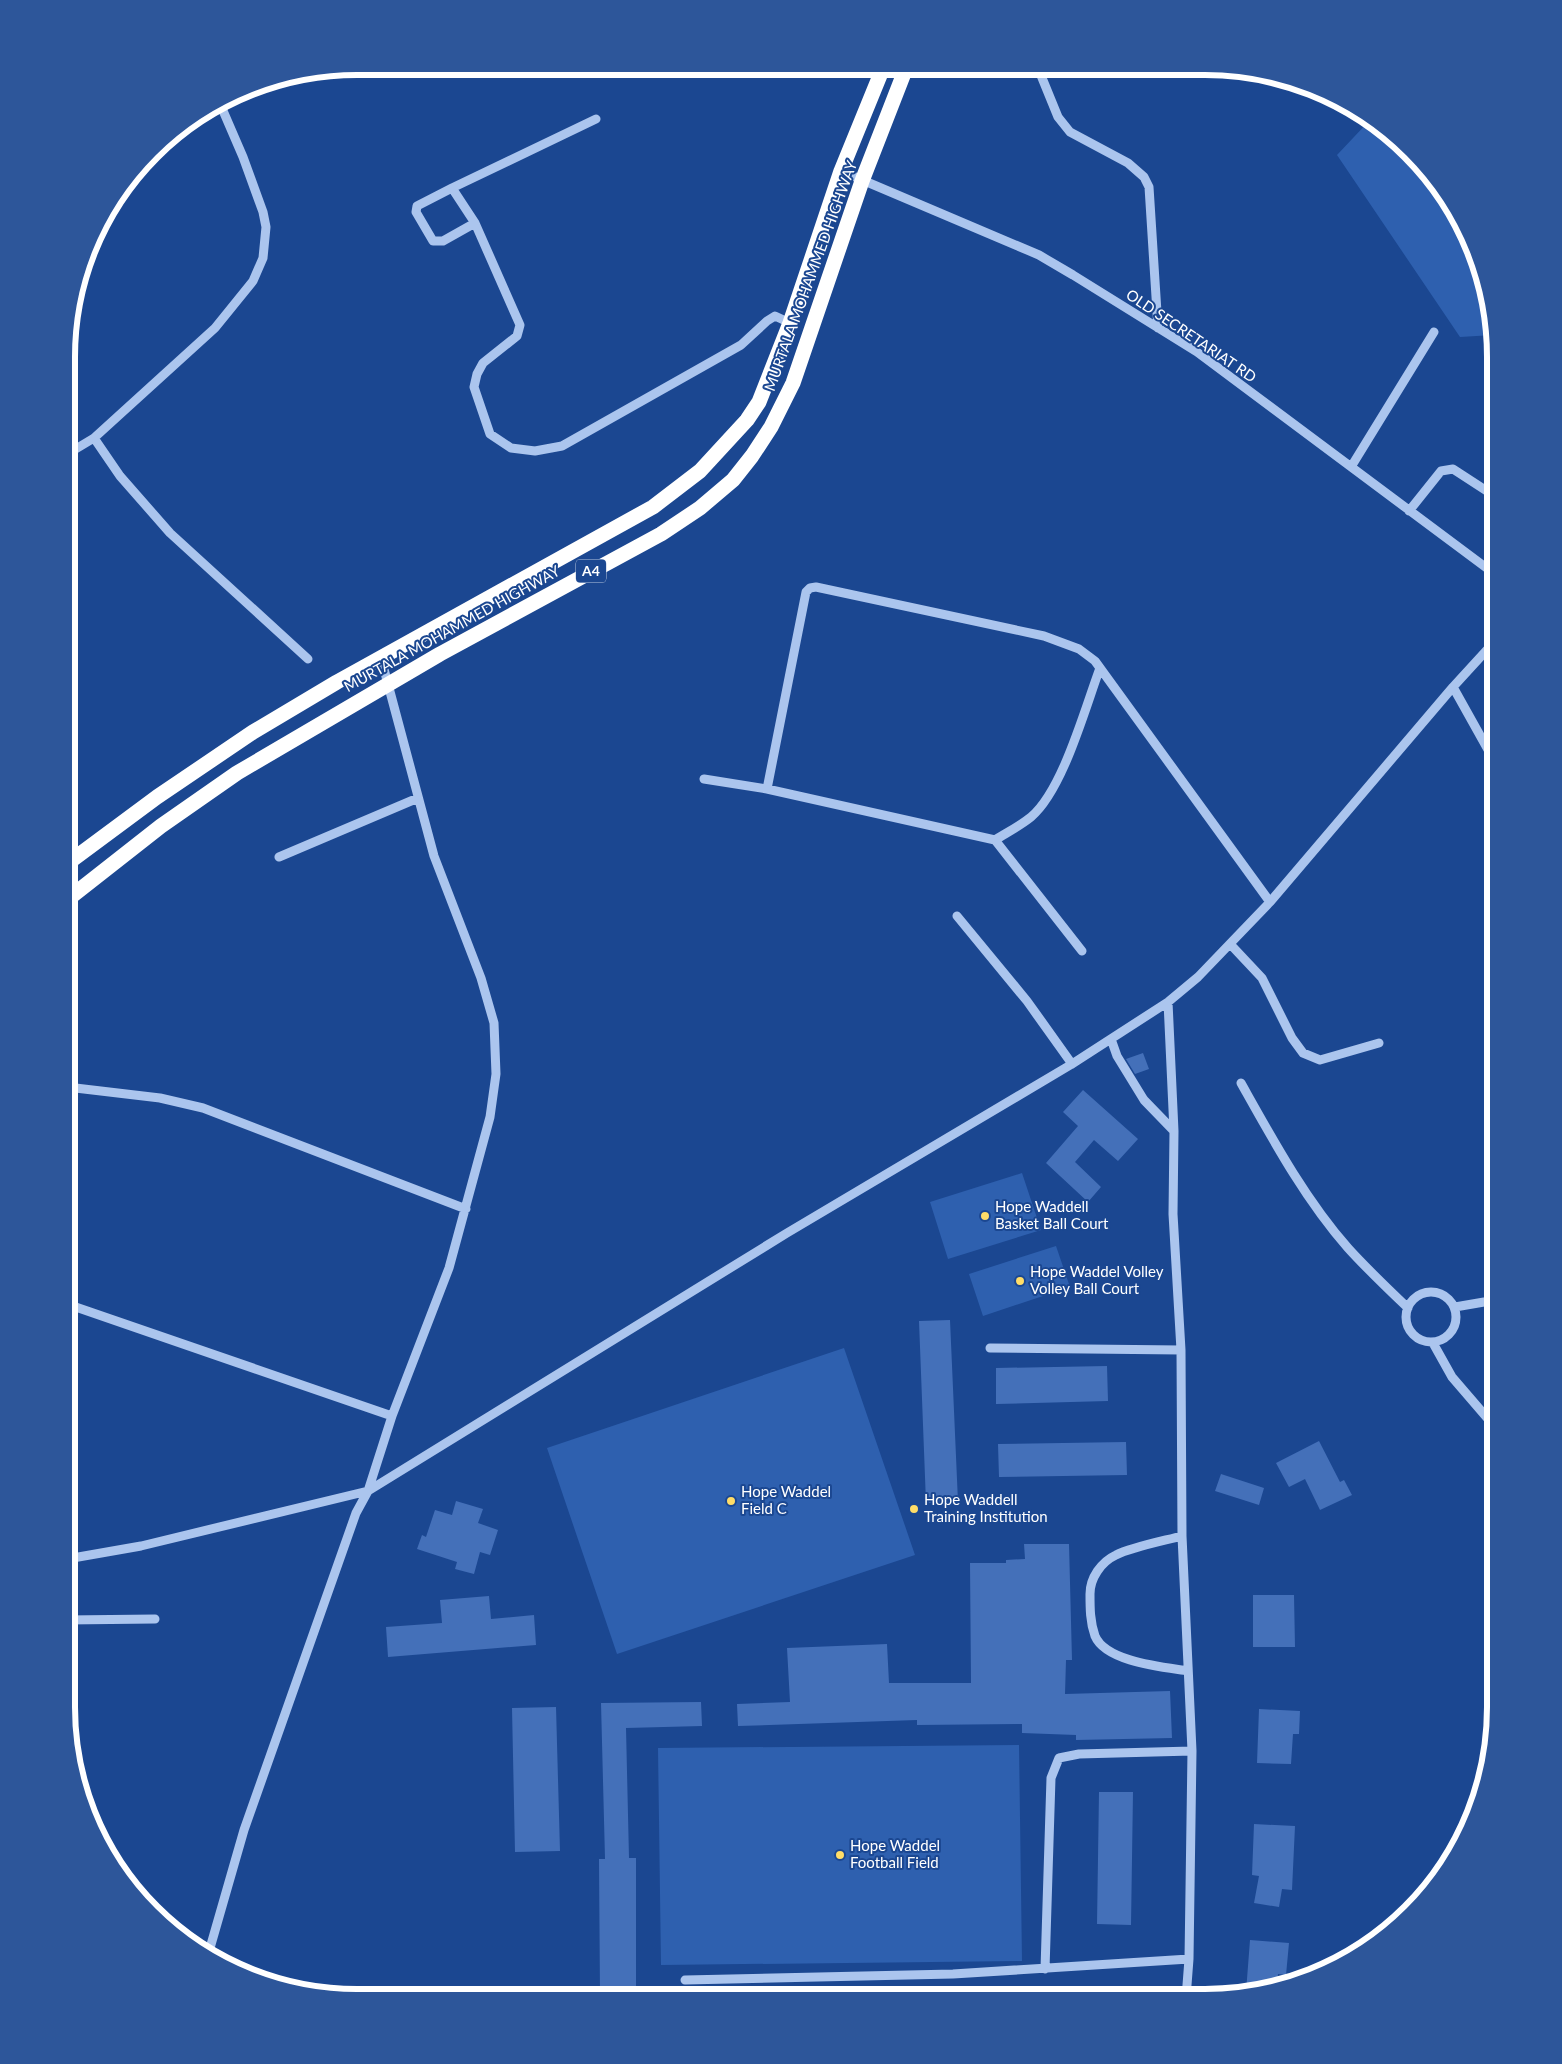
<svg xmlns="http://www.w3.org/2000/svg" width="1562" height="2064" font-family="Lato,sans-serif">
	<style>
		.green { fill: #2e60af }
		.building { fill: #4470b9 }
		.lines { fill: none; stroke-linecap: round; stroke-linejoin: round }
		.minor { stroke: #abc5ee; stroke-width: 9 }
		.highway { stroke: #fff; stroke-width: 15 }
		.poi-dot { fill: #ffdd68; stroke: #1b4791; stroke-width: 2 }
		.labels { text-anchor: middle; stroke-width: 4; stroke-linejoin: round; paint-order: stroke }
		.shield { fill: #1b4791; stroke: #bbc8de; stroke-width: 1 }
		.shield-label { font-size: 14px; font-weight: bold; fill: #fff }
		.street-label { font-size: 15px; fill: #fff; stroke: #1b4791 }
		.poi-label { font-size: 15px; fill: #fff; stroke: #1b4791; text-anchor: start }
		.rim { fill: none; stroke: #fff; stroke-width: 6 }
	</style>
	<rect width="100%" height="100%" fill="#1b4791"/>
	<path class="green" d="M1370 120C1422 150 1469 224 1486 281 1490 298 1491 317 1493 335L1460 337 1337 155Z
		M1022 1173 1041 1230 948 1259 930 1202Z
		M1056 1246 1070 1287 983 1316 969 1274Z
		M844 1348 915 1555 617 1654 547 1448Z
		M1019 1745 1022 1961 661 1965 658 1748Z"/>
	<path class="building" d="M1143 1053 1149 1069 1135 1074 1126 1059Z
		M1083 1090 1138 1139 1118 1161 1094 1140 1075 1162 1101 1187 1088 1202 1046 1163 1078 1126 1063 1112Z
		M950 1320 958 1502 926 1503 919 1321Z
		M1107 1366 1108 1401 996 1404V1368Z
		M1319 1441 1340 1482 1344 1480 1352 1495 1320 1510 1305 1479 1289 1487 1276 1463Z
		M1126 1442 1127 1475 999 1477 998 1444Z
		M1221 1474 1264 1488 1259 1505 1215 1491Z
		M456 1501 483 1509 478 1523 498 1530 490 1555 480 1552 474 1574 455 1569 457 1562 417 1549 422 1535 426 1537 435 1510 452 1515Z
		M1024 1544H1069L1072 1660H1066L1065 1694 1170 1691 1172 1738 1076 1740V1735L1022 1733V1724L917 1725V1720L738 1726 737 1704 790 1702 787 1648 887 1644 889 1683H971L970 1563H1006V1560L1025 1559Z
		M1253 1595H1294L1295 1647H1253Z
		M489 1596 491 1619 534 1615 536 1645 388 1657 386 1627 442 1623 440 1600Z
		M701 1702 702 1726 626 1728 629 1858H636V1996H600L599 1859H605L601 1703Z
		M556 1707 560 1851 515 1852 512 1708Z
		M1259 1709 1300 1711 1299 1734H1293L1291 1764 1257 1763Z
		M1099 1792H1133L1131 1925 1097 1924Z
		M1254 1824 1295 1826 1292 1890 1282 1889 1279 1907 1254 1903 1259 1876 1252 1875Z
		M1250 1940 1289 1943 1286 1975 1278 1974 1277 1988 1246 1992Z"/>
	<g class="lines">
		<path class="minor" d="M1038 68 1058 117 1070 132 1128 163 1144 177 1149 187 1158 328
			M841 171 1039 255 1073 275 1197 352 1496 575
			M452 188 596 119
			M475 223 443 241H433L416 212 417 206 452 188 475 223 520 325 517 336 483 363 477 374 474 387 490 434 511 448 535 451 562 446 741 345 767 321 775 316 790 323
			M94 438 120 476 170 533 308 659
			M69 453 94 438 215 328 253 281 263 258 266 227 263 212 243 157 221 106
			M1351 467 1434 332
			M1409 511 1441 471 1453 469 1496 497
			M1453 687 1496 764
			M704 779 767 789 995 840 1082 951
			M767 789 806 592 810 588 816 587 1044 636 1079 649 1095 661 1270 902
			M995 840C1006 833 1020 826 1031 817 1063 790 1085 708 1100 668
			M279 857 418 798
			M957 916 1027 1001 1072 1064
			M1231 945 1262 978 1292 1038 1303 1053 1320 1060 1379 1043
			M1168 1002 1174 1131 1173 1214 1181 1350 1182 1536 1192 1751 1189 1959 1186 1998
			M1111 1039 1117 1056 1144 1100 1174 1131
			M1241 1083C1273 1140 1305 1199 1348 1248 1367 1269 1387 1288 1408 1308
			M67 1087 160 1098 203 1108 466 1209
			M1406 1317a25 25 0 1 1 50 0a25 25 0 1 1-50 0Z
			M67 1304 392 1416
			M1455 1307 1484 1302 1495 1299
			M1433 1343 1452 1377 1495 1427
			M990 1348 1181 1350
			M1182 1536C1163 1541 1132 1547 1116 1555 1101 1562 1090 1578 1090 1594 1090 1608 1090 1622 1095 1636 1106 1662 1163 1667 1188 1671
			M67 1559 141 1546 368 1491 392 1416 449 1268 490 1117 496 1074 494 1023 481 978 434 856 381 658
			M66 1620 155 1619
			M208 1955 244 1830 356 1513 368 1491 787 1233 1072 1064 1168 1002 1198 977 1270 902 1453 687 1496 640
			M1045 1969 1051 1778 1059 1758 1079 1754 1192 1751
			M685 1980 953 1974 1189 1959"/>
		<path class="highway" d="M68 863 157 797 253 732 337 682 653 507 700 471 747 420 759 402 790 323 841 171 883 68
			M68 899 161 826 237 773 440 654 661 534 700 508 733 480 752 456 771 427 793 383 862 181 906 68"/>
	</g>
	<g class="poi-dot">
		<circle cx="985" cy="1216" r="5"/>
		<circle cx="1020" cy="1281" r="5"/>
		<circle cx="731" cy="1501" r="5"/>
		<circle cx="914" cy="1509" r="5"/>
		<circle cx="840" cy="1855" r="5"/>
	</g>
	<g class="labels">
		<rect class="shield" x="576" y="559.5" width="30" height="23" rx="4"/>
		<g class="shield-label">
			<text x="591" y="576">A4</text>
		</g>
		<g class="street-label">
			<text transform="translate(811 276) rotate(-70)" y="5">MURTALA MOHAMMED HIGHWAY</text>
			<text transform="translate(1191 336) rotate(34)" y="5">OLD SECRETARIAT RD</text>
			<text transform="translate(452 629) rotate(-29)" y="5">MURTALA MOHAMMED HIGHWAY</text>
		</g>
		<g class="poi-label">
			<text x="995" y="1212">Hope Waddell<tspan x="995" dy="17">Basket Ball Court</tspan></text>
			<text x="1030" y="1277">Hope Waddel Volley<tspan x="1030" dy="17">Volley Ball Court</tspan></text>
			<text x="741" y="1497">Hope Waddel<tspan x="741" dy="17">Field C</tspan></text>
			<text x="924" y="1505">Hope Waddell<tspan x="924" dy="17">Training Institution</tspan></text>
			<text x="850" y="1851">Hope Waddel<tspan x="850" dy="17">Football Field</tspan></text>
		</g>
	</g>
	<path d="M0 0H1562V2064H0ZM357 75H1205A282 282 0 0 1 1487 357V1707A282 282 0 0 1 1205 1989H357A282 282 0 0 1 75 1707V357A282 282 0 0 1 357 75Z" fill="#2d569a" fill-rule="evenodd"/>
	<path class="rim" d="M357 75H1205A282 282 0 0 1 1487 357V1707A282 282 0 0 1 1205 1989H357A282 282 0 0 1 75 1707V357A282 282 0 0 1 357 75Z"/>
</svg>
